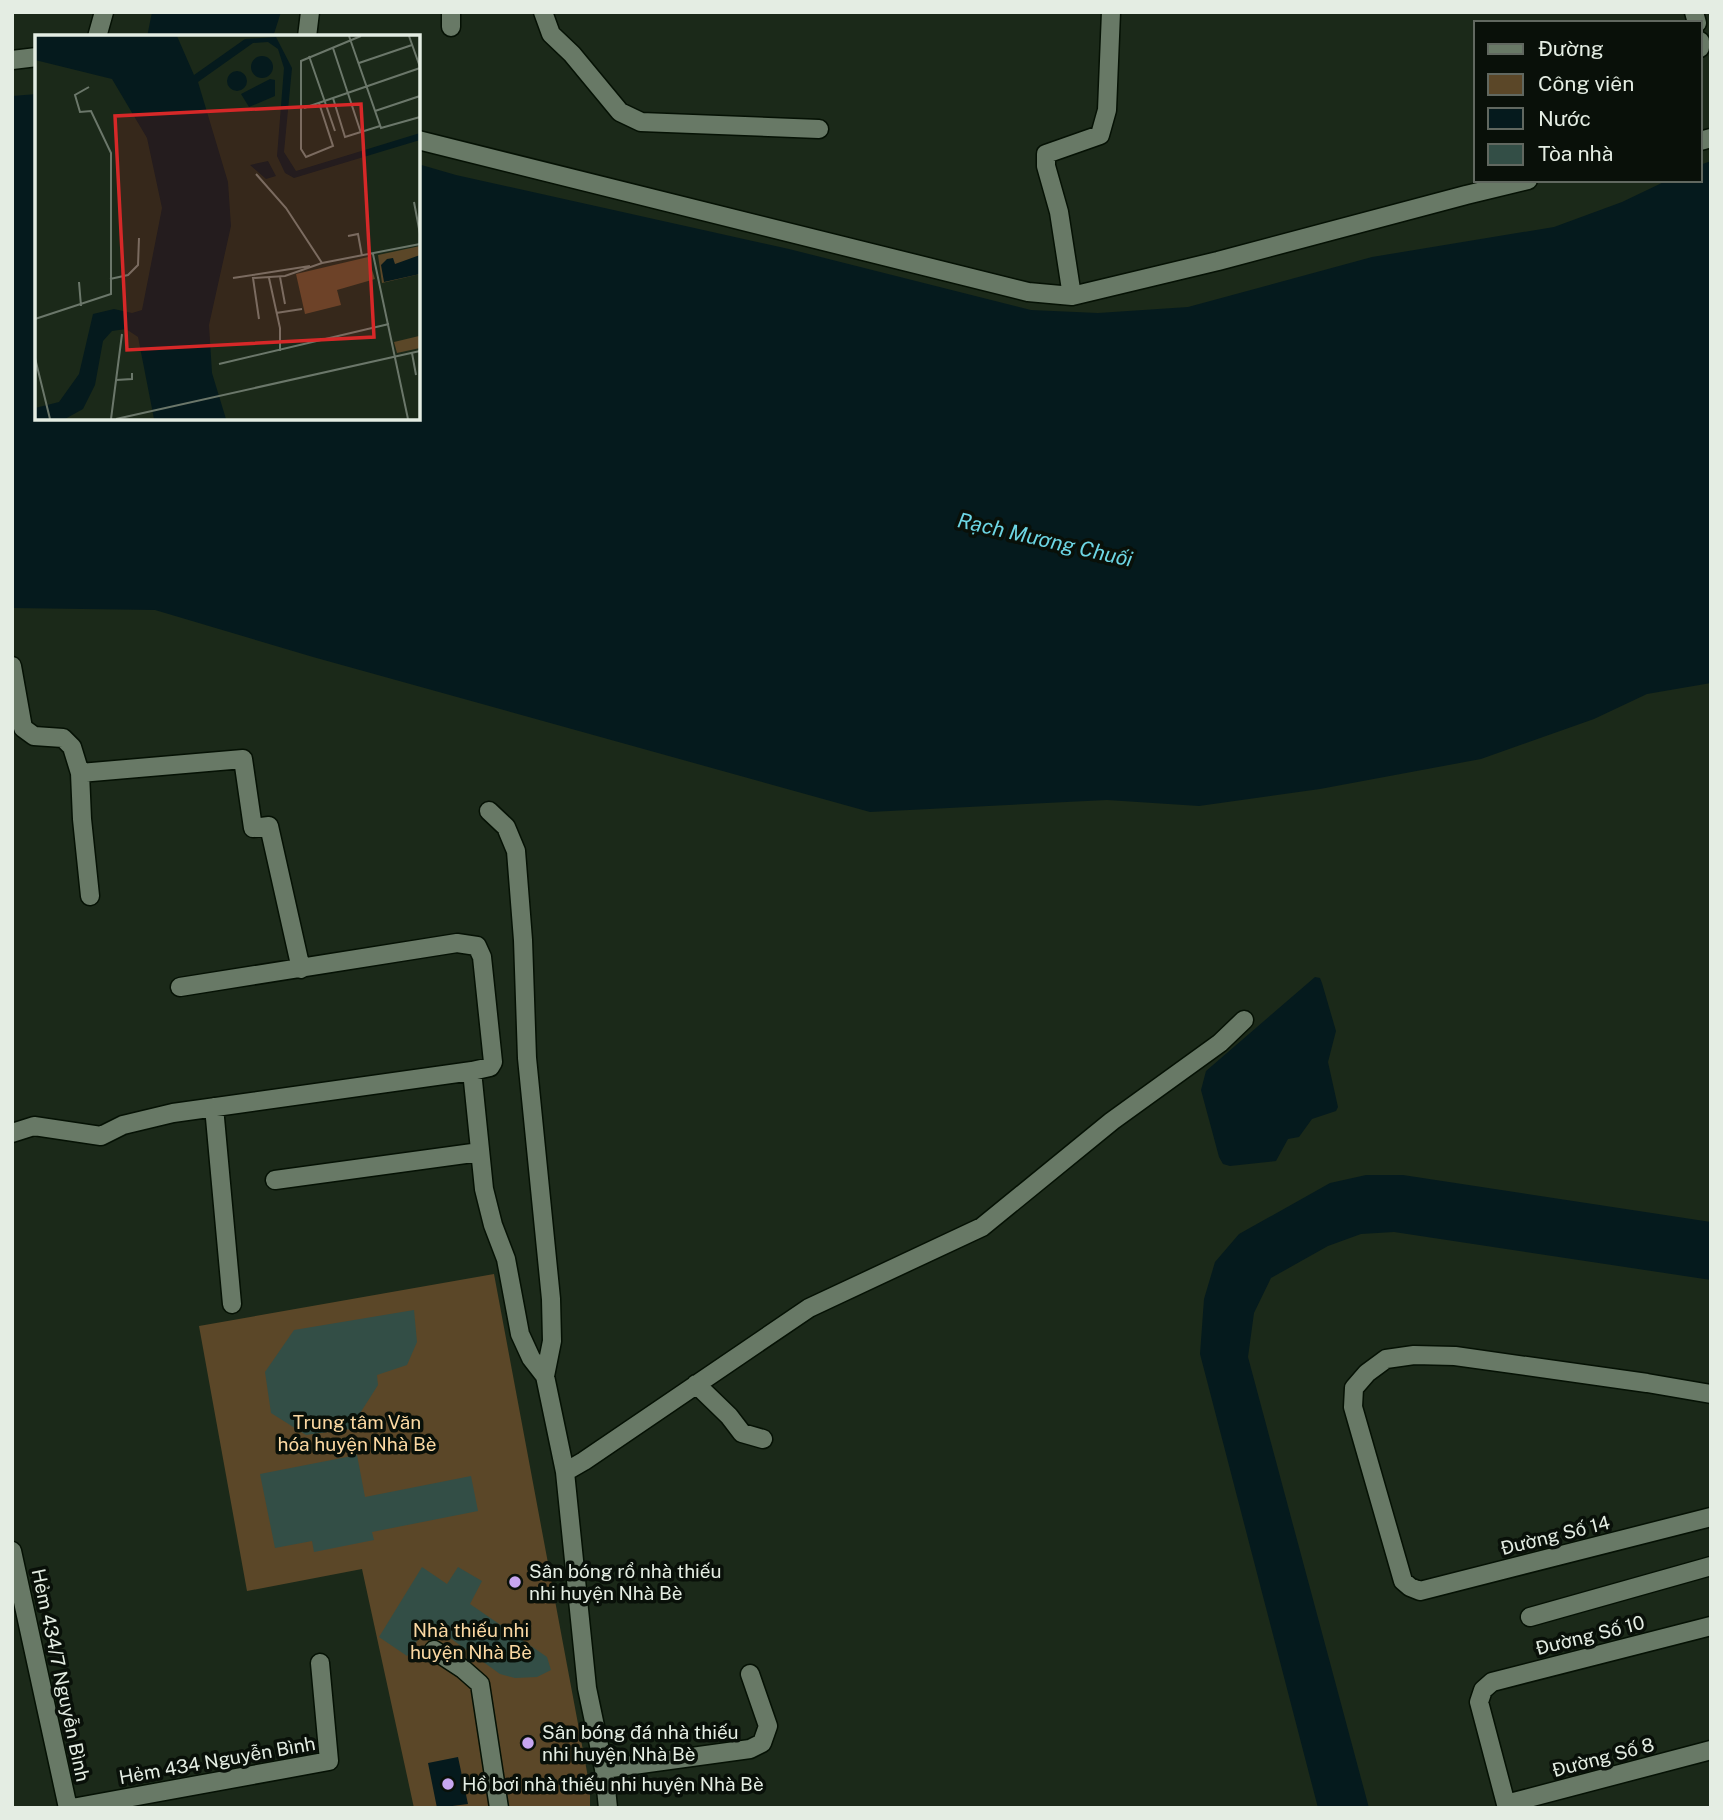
<svg xmlns="http://www.w3.org/2000/svg" width="1723" height="1820" font-family="'Public Sans',sans-serif">
	<style>
		.green { fill: #5b4728 }
		.water { fill: #051a1d }
		.building { fill: #334e46 }
		.lines { fill: none; stroke-linecap: round; stroke-linejoin: round }
		.minor-casing { stroke: #051104; stroke-width: 21 }
		.minor { stroke: #687966; stroke-width: 18 }
		.poi-dot { fill: #c7a6f0; stroke: #091009; stroke-width: 2.5 }
		.labels { text-anchor: middle; stroke-width: 7; stroke-linejoin: round; paint-order: stroke }
		.park-label { font-size: 19px; fill: #fbd8a2; stroke: #091009 }
		.street-label { font-size: 19px; fill: #e4ede3; stroke: #091009 }
		.poi-label { font-size: 19px; fill: #e4ede3; stroke: #091009; text-anchor: start }
		.water-label { font-size: 21px; font-style: italic; fill: #6dd6e4; stroke: #091009 }
		.inset-road { fill: none; stroke: #6b776a; stroke-width: 2 }
		.view { fill: #d62828; fill-opacity: 0.15; stroke: #d62828; stroke-width: 3.5 }
		.inset-edge { fill: none; stroke: #e4ede3; stroke-width: 3.5 }
	</style>
	<rect width="100%" height="100%" fill="#1b2919"/>
	<path class="green" d="M494 1274 590 1788V1808H414L362 1569 247 1591 199 1326Z"/>
	<path class="water" d="M152 12H281L273 37H147Z
		M37 94V418H418V164L456 175 789 249 1031 310 1098 313 1188 307 1372 257 1554 227 1622 202 1668 180H1700V165L1711 161V683L1647 694 1594 719 1481 759 1320 789 1199 806 1107 800 870 812 313 657 155 610 12 608V96Z
		M1315 977 1320 978 1322 983 1336 1031 1328 1062 1338 1107 1336 1111 1312 1119 1299 1137 1288 1139 1276 1161 1230 1166 1223 1164 1219 1157 1201 1090 1206 1071Z
		M1366 1175H1403L1711 1222V1280L1394 1232 1361 1234 1328 1246 1271 1278 1254 1313 1248 1357 1369 1808H1318L1200 1354 1204 1299 1215 1262 1239 1234 1330 1183Z
		M458 1757 468 1804 437 1808 428 1763Z"/>
	<path class="building" d="M414 1310 417 1342 407 1365 377 1375 378 1385 350 1429 306 1435 271 1413 265 1372 294 1330Z
		M357 1455 365 1497 471 1476 478 1511 372 1532 374 1540 314 1552 312 1541 275 1548 260 1474Z
		M422 1567 447 1584 458 1567 482 1581 470 1604 547 1657 551 1670 537 1677 515 1678 500 1674 443 1633 439 1640H429L421 1635 407 1656 379 1637Z"/>
	<g class="lines">
		<defs>
			<path id="minor" d="M543 12 551 34 572 54 620 112 641 122 819 129
				M1694 12 1697 23
				M451 27V12
				M97 37 104 12
				M307 37 310 12
				M1700 41V48
				M12 60 37 57
				M418 140 1028 292 1072 296 1218 261 1466 195 1528 180
				M1700 141 1711 138
				M1072 296 1059 212 1046 166V154L1100 135 1107 110 1111 12
				M12 666 23 728 34 736 63 738 72 747 80 773
				M489 811 506 827 516 851 523 940 527 1058 551 1299 552 1341 545 1376
				M90 896 82 819 80 773 243 759 253 828 269 826 301 969
				M180 987 457 943 477 946 482 957 493 1062 490 1067 472 1071 484 1189 493 1225 506 1259 520 1334 531 1358 545 1376 565 1472 587 1688 604 1769 608 1808
				M214 1107 232 1304
				M12 1133 34 1126 101 1136 123 1125 173 1113 472 1071
				M275 1180 480 1152
				M696 1384 729 1416 742 1433 763 1439
				M1711 1394 1647 1383 1455 1356 1414 1355 1386 1359 1367 1373 1354 1388 1353 1407 1403 1581 1410 1587 1420 1591 1711 1517
				M565 1472 584 1461 809 1308 982 1227 1112 1121 1220 1043 1244 1020
				M12 1551 68 1808
				M1530 1617 1711 1566
				M434 1650 463 1669 480 1684 499 1808
				M604 1769 750 1749 762 1743 768 1726 750 1674
				M1506 1804 1711 1750
				M72 1808 329 1761 320 1663
				M1507 1808 1479 1702 1483 1690 1492 1682 1711 1626"/>
		</defs>
		<use href="#minor" class="minor-casing"/>
		<use href="#minor" class="minor"/>
	</g>
	<g class="poi-dot">
		<circle cx="515" cy="1582" r="7"/>
		<circle cx="528" cy="1743" r="7"/>
		<circle cx="448" cy="1784" r="7"/>
	</g>
	<g class="labels">
		<g class="park-label">
			<text x="357" y="1429">Trung tâm Văn<tspan x="357" dy="22">hóa huyện Nhà Bè</tspan></text>
			<text x="471" y="1637">Nhà thiếu nhi<tspan x="471" dy="22">huyện Nhà Bè</tspan></text>
		</g>
		<g class="street-label">
			<text transform="translate(1555 1535) rotate(-14)" y="7">Đường Số 14</text>
			<text transform="translate(1590 1635) rotate(-14)" y="7">Đường Số 10</text>
			<text transform="translate(61 1675) rotate(78)" y="7">Hẻm 434/7 Nguyễn Bình</text>
			<text transform="translate(1603 1757) rotate(-15)" y="7">Đường Số 8</text>
			<text transform="translate(217 1760) rotate(-10)" y="7">Hẻm 434 Nguyễn Bình</text>
		</g>
		<g class="poi-label">
			<text x="529" y="1578">Sân bóng rổ nhà thiếu<tspan x="529" dy="22">nhi huyện Nhà Bè</tspan></text>
			<text x="542" y="1739">Sân bóng đá nhà thiếu<tspan x="542" dy="22">nhi huyện Nhà Bè</tspan></text>
			<text x="462" y="1791">Hồ bơi nhà thiếu nhi huyện Nhà Bè</text>
		</g>
		<g class="water-label">
			<text transform="translate(1045 540) rotate(13)" y="7">Rạch Mương Chuối</text>
		</g>
	</g>
	<g transform="translate(35 35)">
		<rect width="385" height="385" fill="#1b2919"/>
		<path d="M385 211V239L347 248 343 220ZM333 222 340 244 302 255 306 270 270 279 261 239ZM384 301 385 313 362 318 359 307Z" fill="#5b4728"/>
		<path d="M0 1H142L159 40 210 4 241 2 257 33 249 117 261 136 385 98V105L259 143 250 138 242 121 249 33 243 14 233 7 218 8 163 47 193 147 196 191 174 290 177 338 191 384H119L103 302 91 294 77 296 68 306 60 350 48 374 30 384H0V373L24 367 44 339 58 279 79 274 97 278 107 275 127 173 112 103 77 44 0 25ZM216 32a11 11 0 1 1 22 0a11 11 0 1 1-22 0ZM192 46a10 10 0 1 1 20 0a10 10 0 1 1-20 0ZM235 44 240 45V61L214 72 206 59ZM233 126 241 141 231 144 215 130ZM385 220V239L349 247 346 230 352 224 358 223 360 229Z" fill="#051a1d"/>
		<path class="inset-road" d="M314 1 346 93 385 82M374 1 385 32M298 13 326 98M274 21 300 96M324 28 377 10M298 63 310 102 345 91M284 68 298 111 271 122 266 114V26L326 1M269 73 385 33M340 76 385 61M221 139 251 173 287 228M379 167 385 199M313 201 323 199 327 221M338 219 373 384M245 242 250 269M198 243 275 231M234 243 245 293V316M75 244 93 240 103 230 104 203M44 247 46 271M241 278 267 274M0 284 76 259V118L56 76 45 77 40 60 54 52M224 284 218 243 250 241 287 228 385 209M377 318 381 340M0 323 15 384M184 329 354 289M81 345 97 344V338M76 384 87 299M81 384 385 316"/>
		<path class="view" d="M326 69 339 302 92 315 80 81Z"/>
		<rect width="385" height="385" class="inset-edge"/>
	</g>
	<rect width="1723" height="1820" fill="none" stroke="#e4ede3" stroke-width="28"/>
	<rect x="1474" y="21" width="228" height="161" fill="#091009" stroke="#616860" stroke-width="2"/>
	<rect x="1488" y="44" width="35" height="10" fill="#687966" stroke="#616860" stroke-width="2"/>
	<text x="1538" y="56" font-size="21" fill="#e4ede3">Đường</text>
	<rect x="1488" y="74" width="35" height="21" fill="#5b4728" stroke="#616860" stroke-width="2"/>
	<text x="1538" y="91" font-size="21" fill="#e4ede3">Công viên</text>
	<rect x="1488" y="108" width="35" height="21" fill="#051a1d" stroke="#616860" stroke-width="2"/>
	<text x="1538" y="126" font-size="21" fill="#e4ede3">Nước</text>
	<rect x="1488" y="144" width="35" height="21" fill="#334e46" stroke="#616860" stroke-width="2"/>
	<text x="1538" y="161" font-size="21" fill="#e4ede3">Tòa nhà</text>
</svg>
